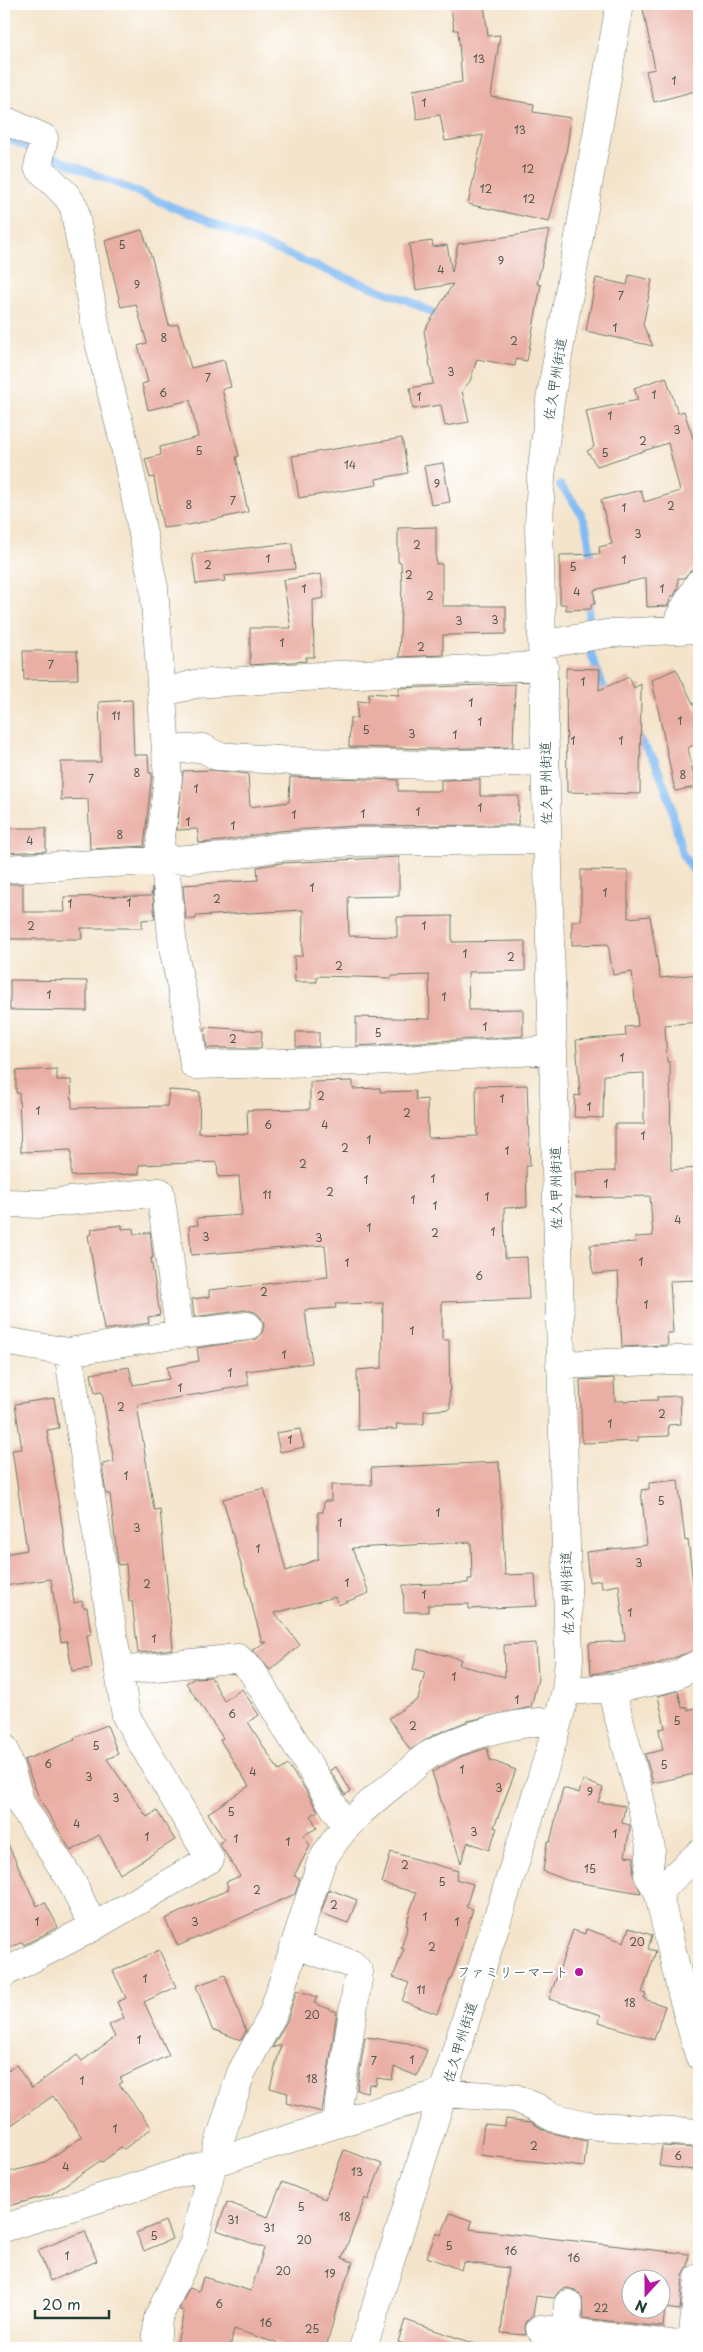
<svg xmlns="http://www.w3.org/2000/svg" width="703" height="2352" font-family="'Playpen Sans','Klee One',sans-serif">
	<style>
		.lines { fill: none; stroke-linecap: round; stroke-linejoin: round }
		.stream { stroke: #82bbf3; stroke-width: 8 }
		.building { fill: #eaafa4; fill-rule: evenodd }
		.minor-casing { stroke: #6a7769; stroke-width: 29 }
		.minor { stroke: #fff; stroke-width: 28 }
		.poi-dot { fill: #b5179e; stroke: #fff; stroke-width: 2 }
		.labels { text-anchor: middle; stroke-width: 4.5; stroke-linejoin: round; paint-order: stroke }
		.number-label { font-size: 11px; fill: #525a50 }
		.street-label { font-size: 14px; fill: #1f3d34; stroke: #fff }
		.poi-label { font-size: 14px; fill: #1f3d34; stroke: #fff; text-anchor: end }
	</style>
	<rect width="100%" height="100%" fill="#fff"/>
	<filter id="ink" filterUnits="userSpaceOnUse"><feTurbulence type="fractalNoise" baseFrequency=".02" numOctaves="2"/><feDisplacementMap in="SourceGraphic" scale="10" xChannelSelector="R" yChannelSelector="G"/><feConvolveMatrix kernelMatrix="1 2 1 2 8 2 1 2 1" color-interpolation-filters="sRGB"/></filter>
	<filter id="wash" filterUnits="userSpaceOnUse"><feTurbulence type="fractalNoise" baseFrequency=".0096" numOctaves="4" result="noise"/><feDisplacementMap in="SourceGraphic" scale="20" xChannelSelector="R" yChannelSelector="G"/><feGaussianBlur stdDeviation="1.12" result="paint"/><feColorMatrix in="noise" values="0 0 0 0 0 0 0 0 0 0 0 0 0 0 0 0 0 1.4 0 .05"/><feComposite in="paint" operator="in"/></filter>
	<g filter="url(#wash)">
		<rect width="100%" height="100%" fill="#f4e4cb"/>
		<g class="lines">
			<path class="stream" d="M4 137 328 271 409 301 443 318
				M560 485C586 516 588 523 591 564
				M588 631 589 600
				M587 643 603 686 610 696
				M634 732 655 761 670 801 682 854 699 879"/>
		</g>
		<g id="blocks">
			<path class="building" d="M484 4 488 36 500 35 491 97 534 104 533 112 571 118 566 154 549 222 468 204 483 135 445 141 440 115 417 119 413 90 462 82 458 30H454L451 7Z
				M642 4H695L699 25V90L654 102 646 71 655 69Z
				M142 230 153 262 169 326 178 324 191 368 224 360 231 387 222 389 239 456 236 457 248 512 189 525 163 528 154 477 150 478 145 459 161 455 160 447 198 437 190 400 148 410 142 384 148 382 138 346 147 343 136 304 121 307 105 241Z
				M550 230 537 284 541 285 527 361 516 359 515 366 477 359 470 381 462 391 469 422 445 426 441 405 413 409 410 388 433 384 424 331 453 284 416 290 409 244 432 241 433 247 447 245 452 272 458 244Z
				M629 275 652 280 643 325 653 346 586 331 596 278 627 285Z
				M666 377 678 413 684 411 699 456V567L691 570 684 578H678V588L674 596H671L668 606 647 607 646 578 594 590 595 604H591V609L566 610V604H560V555L600 554 599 547 612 544 601 500 641 490 644 502 680 491 668 443 597 466 587 451 594 447 586 411 638 400 634 388Z
				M402 438 408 473 376 479 377 485 299 498 292 456Z
				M443 463 450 502 431 505 424 466Z
				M436 527V564H442V606H506V634L443 635V655L399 657 402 586 401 562H398V528Z
				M292 543 295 569 224 576 225 581 196 584 192 554Z
				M321 574 324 598 313 600 314 657H306V661L250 665V628H291L283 580Z
				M23 651H77L78 679 24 680Z
				M566 668 600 669 599 690 629 677 634 688 641 684 640 794 567 792Z
				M676 669 699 715V742L688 748 696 787 675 791 652 680Z
				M515 684 513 747 435 749 349 747 350 718H357L358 701 368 702 369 693 399 695V688Z
				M132 700 134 755H148L149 773H152L144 846 90 849 88 799 61 800V762H101L99 702Z
				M211 770 248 774 250 807 289 802 290 777 398 780V791H441V780L480 779V796H519L518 825 355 826 278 831 222 841 199 843 197 829 177 830 183 771Z
				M4 828H46V851L4 853Z
				M399 857V896L348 897 349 936 397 937V917L452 916V942L525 941V971L468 972 469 1010 523 1009V1036L356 1046V1017L430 1019 429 975 392 976V978L317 976V982H295L294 956H302L303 910 196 916V919H186L183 885 258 880 257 867 281 863Z
				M581 870 628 871V918L650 916 660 978 699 974V1022L665 1025 667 1062H670L671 1170 699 1168V1220H697L699 1280 670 1281 673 1333H667L668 1345 622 1347 618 1272 594 1274 592 1268 590 1245 636 1242 635 1237 653 1236 650 1196 576 1198 575 1172 615 1171V1124H644V1073L604 1075 603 1118 574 1117 575 1095 580 1096 576 1040 626 1036 625 1027 638 1026 632 972 613 975 608 944 572 945V921H581Z
				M4 884H23V912H65L64 897 151 896 152 887 155 919 142 920V928H81L82 939H4Z
				M10 980 87 981V1011L10 1010Z
				M205 1027 262 1031 261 1048H207Z
				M296 1032H319V1047H296Z
				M57 1069V1080H71L72 1108 167 1106 169 1090 200 1092 199 1133 248 1134 247 1110 310 1109V1082L353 1081V1089L380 1088V1092L415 1091 416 1100 427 1099 428 1138 477 1136 476 1086 527 1085 530 1166H526L527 1207 504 1208 505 1258 527 1257 529 1299 442 1302V1340H449L450 1409 424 1411V1424H396L397 1429 358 1430 357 1370 382 1368 383 1303 335 1304 336 1308 305 1310 312 1363 246 1371 249 1385 137 1405 154 1510 160 1509 173 1649 138 1653 132 1601H129L126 1564 118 1565 110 1494H106L102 1464 114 1462 102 1392 95 1393 91 1374 129 1367 133 1385 169 1379 167 1367 199 1361 197 1348 257 1339 262 1333 264 1325 261 1317 255 1312 246 1310 194 1317 192 1299 209 1297V1290L328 1277 325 1245 191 1255 189 1226 198 1225 197 1218 242 1215 239 1176 218 1177 217 1162 139 1165V1174L71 1176V1150L21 1152 19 1093H16V1071Z
				M122 1225V1229L133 1228 134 1235 150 1232 153 1258H151L160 1315 148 1317 149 1323 104 1330 88 1235 92 1234 91 1229Z
				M614 1378 615 1401 658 1400 657 1397 680 1396 681 1424 668 1425 669 1436 638 1437V1441L582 1443 580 1380Z
				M54 1398 59 1428 47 1430 65 1544 74 1603 82 1601 83 1607H87L91 1634 87 1635 92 1668 72 1671 67 1641 61 1642 51 1579 4 1586V1554L27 1550 12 1450 22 1449 15 1404Z
				M300 1429 304 1447 280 1452 276 1433Z
				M499 1462 505 1575 535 1574 537 1606 469 1609V1604L428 1605V1612H404L403 1585 468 1583V1579H472L471 1542 352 1548 369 1593 338 1605 335 1597 275 1613 300 1645 270 1670 252 1650 267 1642H262L223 1499 264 1488 286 1571 318 1559V1512H323L324 1501H331V1485H372L371 1468Z
				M678 1480 685 1541 688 1540 693 1584H695L699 1620V1649L654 1665 591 1674 589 1643 625 1641 619 1585 602 1588 601 1580 589 1582 586 1552 647 1545 641 1490 649 1489V1483Z
				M536 1643 538 1679 531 1707 468 1721 434 1735 410 1750 389 1718 418 1699 425 1672 413 1669 418 1649 461 1659 459 1665 505 1677 504 1645Z
				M211 1677 224 1701 242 1689 259 1715 248 1722 279 1771 288 1765 303 1786 318 1811 311 1816 317 1828 304 1835 310 1846 294 1876 300 1878 295 1894 178 1946 165 1919 229 1889 226 1882 240 1876 219 1843 224 1840 208 1813 249 1786 220 1740 223 1738 186 1683 195 1678Z
				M678 1691 682 1708 688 1707V1710L699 1707V1773L653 1783 645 1754 663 1750 659 1729 665 1728 658 1696Z
				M107 1725 118 1754 107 1759 147 1817 157 1811 175 1840 120 1874 99 1835 71 1851 40 1800 24 1760 75 1740 74 1738Z
				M487 1748 490 1760 516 1770 494 1827 497 1828 489 1850 468 1842 461 1863 432 1772 462 1756Z
				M336 1767 351 1791 345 1795 330 1770Z
				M583 1780 603 1788 598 1802 625 1806 622 1823 630 1825V1827L625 1856 634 1857 633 1874 641 1893 569 1881 543 1871 547 1842H550L563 1788 579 1793Z
				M4 1836 37 1906 45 1902 58 1927 24 1945 22 1942 4 1951Z
				M391 1852 458 1871 456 1879 473 1884 466 1907 473 1909 456 1965 437 2014 402 2001 409 1983 393 1977 404 1949 401 1948 408 1926 406 1925 416 1893 382 1883Z
				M329 1889 357 1900 348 1923 321 1913Z
				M629 1928 652 1935 648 1949 656 1951 642 1993 646 1994 644 1999 665 2006 654 2040 599 2022 601 2015 549 1999 573 1930 585 1934 586 1929 624 1942Z
				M159 1950 176 1987 144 2002 169 2055 120 2078 123 2082 119 2084 152 2128 124 2149 121 2148 102 2162 100 2161 50 2195 4 2207V2173L42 2164 82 2137 53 2096 4 2130V2073L16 2065 32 2088 77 2055 82 2061 115 2037 109 2025 124 2018 117 2002 126 1998 113 1971Z
				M225 1975 246 2031 241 2040 212 2029 196 1986Z
				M297 1990 317 1997 314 2003 337 2012 322 2112 286 2103 288 2093 270 2088 281 2045 272 2048 287 2021Z
				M365 2037 408 2043 427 2050 417 2076 394 2067 392 2080 377 2078 376 2085 369 2084 368 2092 357 2090Z
				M506 2119 531 2122 548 2132 587 2141 584 2167 480 2155 484 2124 505 2126Z
				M662 2146 696 2148 694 2170 659 2166Z
				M344 2150 382 2164 368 2200 365 2198 342 2258 353 2262 340 2296 326 2348H291L234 2329 230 2348H176L184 2311 180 2310V2307L189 2288 199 2291 203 2277 251 2291 264 2248 217 2230 227 2202 268 2217 282 2182 325 2199Z
				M450 2213 472 2221 470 2229 689 2254 688 2267 683 2276 680 2310 665 2308 663 2327 583 2318 582 2297 576 2291 568 2288 560 2290 554 2298 536 2296 533 2315 527 2320 525 2327 526 2335 501 2333 508 2268 463 2262 461 2270 427 2257 436 2233 441 2235ZM630 2280H660V2310H630Z
				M165 2221 172 2239 144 2251 136 2233Z
				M85 2231 97 2261 50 2281 38 2250Z
				M405 2320 478 2345 477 2348H418L398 2342Z"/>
		</g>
	</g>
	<g filter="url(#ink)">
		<use href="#blocks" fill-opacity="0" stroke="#6a7769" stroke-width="1"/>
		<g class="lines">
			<defs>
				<path id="minor" d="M4 120 44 138 38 167 67 196 74 207 97 334 125 447 154 588 168 778 158 862 166 873 173 948 186 1010 194 1065 371 1061 553 1050
					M679 630V618L699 583
					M544 644 612 633 699 629
					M162 693 195 684 337 675 544 666
					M166 750 203 748 217 756 307 762 435 765 545 761
					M4 869 224 857 279 847 356 842 546 840
					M4 1203 41 1204 160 1192 180 1334 68 1352 4 1341
					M180 1334 248 1326
					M560 1365 699 1359
					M120 1671 238 1658 252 1671 346 1827
					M611 1689 637 1785 651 1849 648 1875 658 1891
					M566 1691C602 1689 636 1687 671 1677 681 1674 689 1667 699 1664
					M4 1748 21 1804 72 1882 93 1927
					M699 1854 658 1891 682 1994 699 2055
					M295 1945 352 1964 359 1972 339 2102V2123
					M4 1973 93 1927 210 1859 126 1716 68 1352
					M4 2228 394 2106 444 2093 515 2098 536 2107 552 2117 586 2125 699 2133
					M699 2278 692 2342 699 2341
					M540 2329 670 2344 692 2342 691 2348
					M567 2333 568 2304
					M156 2348 158 2318 194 2242 213 2162 241 2073 272 2016 321 1863C340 1826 370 1803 401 1778 410 1771 418 1762 427 1756 462 1735 518 1721 558 1721
					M363 2348 549 1754 566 1691 569 1659 539 526 541 477 550 401 620 4"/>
			</defs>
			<use href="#minor" class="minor-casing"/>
			<use href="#minor" class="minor"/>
		</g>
	</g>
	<circle class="poi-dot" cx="579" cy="1972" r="5"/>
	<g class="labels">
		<g class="number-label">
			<text x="479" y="63">13</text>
			<text x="674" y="85">1</text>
			<text x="424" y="107">1</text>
			<text x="520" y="134">13</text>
			<text x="528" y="173">12</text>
			<text x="486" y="193">12</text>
			<text x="529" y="203">12</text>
			<text x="122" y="249">5</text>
			<text x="501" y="265">9</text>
			<text x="441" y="274">4</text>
			<text x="137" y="289">9</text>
			<text x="621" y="300">7</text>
			<text x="615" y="332">1</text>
			<text x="164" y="342">8</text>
			<text x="514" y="345">2</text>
			<text x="451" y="376">3</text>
			<text x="208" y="382">7</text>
			<text x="163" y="397">6</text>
			<text x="654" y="399">1</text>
			<text x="419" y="401">1</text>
			<text x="610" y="420">1</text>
			<text x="677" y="434">3</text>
			<text x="643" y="445">2</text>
			<text x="199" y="455">5</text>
			<text x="605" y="457">5</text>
			<text x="350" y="469">14</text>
			<text x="437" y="488">9</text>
			<text x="233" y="505">7</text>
			<text x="189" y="509">8</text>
			<text x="671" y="510">2</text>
			<text x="624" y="512">1</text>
			<text x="638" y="538">3</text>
			<text x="417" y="549">2</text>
			<text x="268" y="563">1</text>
			<text x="624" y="564">1</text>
			<text x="208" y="569">2</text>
			<text x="573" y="571">5</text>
			<text x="409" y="579">2</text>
			<text x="304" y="593">1</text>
			<text x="662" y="593">1</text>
			<text x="577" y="596">4</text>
			<text x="430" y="600">2</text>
			<text x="495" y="624">3</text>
			<text x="459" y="625">3</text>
			<text x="282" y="647">1</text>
			<text x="421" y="651">2</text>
			<text x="51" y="669">7</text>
			<text x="583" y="686">1</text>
			<text x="471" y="707">1</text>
			<text x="116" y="720">11</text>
			<text x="680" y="725">1</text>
			<text x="480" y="726">1</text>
			<text x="366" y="734">5</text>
			<text x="412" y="738">3</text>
			<text x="455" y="739">1</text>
			<text x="573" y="745">1</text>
			<text x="621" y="745">1</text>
			<text x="137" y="777">8</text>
			<text x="683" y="779">8</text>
			<text x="91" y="783">7</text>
			<text x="196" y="793">1</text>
			<text x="480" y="812">1</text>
			<text x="418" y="816">1</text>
			<text x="363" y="818">1</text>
			<text x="294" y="819">1</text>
			<text x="188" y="826">1</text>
			<text x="233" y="830">1</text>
			<text x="120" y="839">8</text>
			<text x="30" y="845">4</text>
			<text x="312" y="892">1</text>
			<text x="605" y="897">1</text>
			<text x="217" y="903">2</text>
			<text x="129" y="907">1</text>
			<text x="70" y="908">1</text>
			<text x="31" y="930">2</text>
			<text x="424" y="930">1</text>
			<text x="465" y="958">1</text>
			<text x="511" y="961">2</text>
			<text x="339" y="970">2</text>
			<text x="49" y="999">1</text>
			<text x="444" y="1001">1</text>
			<text x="485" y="1031">1</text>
			<text x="378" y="1037">5</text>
			<text x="233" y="1043">2</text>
			<text x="622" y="1062">1</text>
			<text x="321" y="1100">2</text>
			<text x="502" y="1103">1</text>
			<text x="589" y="1111">1</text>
			<text x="38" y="1115">1</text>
			<text x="407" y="1117">2</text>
			<text x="268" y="1129">6</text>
			<text x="325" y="1129">4</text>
			<text x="643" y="1140">1</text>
			<text x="369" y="1144">1</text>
			<text x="345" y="1152">2</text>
			<text x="507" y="1155">1</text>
			<text x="303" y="1168">2</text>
			<text x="433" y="1183">1</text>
			<text x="366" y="1184">1</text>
			<text x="606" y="1188">1</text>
			<text x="330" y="1196">2</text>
			<text x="267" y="1199">11</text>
			<text x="487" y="1201">1</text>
			<text x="413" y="1204">1</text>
			<text x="435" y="1210">1</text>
			<text x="678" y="1224">4</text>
			<text x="369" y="1232">1</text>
			<text x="493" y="1236">1</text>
			<text x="435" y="1237">2</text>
			<text x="206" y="1241">3</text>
			<text x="319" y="1242">3</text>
			<text x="641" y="1266">1</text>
			<text x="347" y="1267">1</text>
			<text x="479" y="1280">6</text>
			<text x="264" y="1296">2</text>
			<text x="646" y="1309">1</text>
			<text x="412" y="1335">1</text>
			<text x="284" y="1359">1</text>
			<text x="230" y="1377">1</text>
			<text x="180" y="1392">1</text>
			<text x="121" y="1411">2</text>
			<text x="662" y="1418">2</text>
			<text x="610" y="1428">1</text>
			<text x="290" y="1444">1</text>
			<text x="126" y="1480">1</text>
			<text x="661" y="1505">5</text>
			<text x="438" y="1517">1</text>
			<text x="340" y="1527">1</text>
			<text x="137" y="1532">3</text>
			<text x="258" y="1553">1</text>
			<text x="639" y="1567">3</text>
			<text x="347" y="1587">1</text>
			<text x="147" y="1588">2</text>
			<text x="424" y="1599">1</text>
			<text x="630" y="1617">1</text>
			<text x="154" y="1643">1</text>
			<text x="454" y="1681">1</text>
			<text x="517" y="1704">1</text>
			<text x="232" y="1718">6</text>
			<text x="677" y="1725">5</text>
			<text x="413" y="1730">2</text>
			<text x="96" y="1750">5</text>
			<text x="48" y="1768">6</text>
			<text x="664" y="1769">5</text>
			<text x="462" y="1774">1</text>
			<text x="253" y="1776">4</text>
			<text x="89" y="1781">3</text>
			<text x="499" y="1792">3</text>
			<text x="590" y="1796">9</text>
			<text x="116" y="1802">3</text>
			<text x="231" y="1816">5</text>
			<text x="77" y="1828">4</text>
			<text x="474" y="1836">3</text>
			<text x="615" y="1838">1</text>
			<text x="147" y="1841">1</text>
			<text x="236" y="1843">1</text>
			<text x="288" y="1846">1</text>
			<text x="405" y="1869">2</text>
			<text x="590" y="1873">15</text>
			<text x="442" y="1886">5</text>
			<text x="257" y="1894">2</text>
			<text x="334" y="1909">2</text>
			<text x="425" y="1921">1</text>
			<text x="37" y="1926">1</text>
			<text x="195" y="1926">3</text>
			<text x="457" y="1926">1</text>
			<text x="637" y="1946">20</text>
			<text x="432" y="1951">2</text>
			<text x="145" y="1983">1</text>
			<text x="421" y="1994">11</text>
			<text x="630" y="2007">18</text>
			<text x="312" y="2019">20</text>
			<text x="139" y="2044">1</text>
			<text x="412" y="2064">1</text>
			<text x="374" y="2065">7</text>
			<text x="312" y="2083">18</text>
			<text x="82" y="2085">1</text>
			<text x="115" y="2133">1</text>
			<text x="534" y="2150">2</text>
			<text x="678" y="2160">6</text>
			<text x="66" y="2171">4</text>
			<text x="357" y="2176">13</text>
			<text x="301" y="2211">5</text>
			<text x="345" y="2221">18</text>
			<text x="233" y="2224">31</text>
			<text x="269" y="2232">31</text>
			<text x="154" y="2240">5</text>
			<text x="304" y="2244">20</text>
			<text x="449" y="2250">5</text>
			<text x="511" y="2255">16</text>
			<text x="67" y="2260">1</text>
			<text x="574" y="2262">16</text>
			<text x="283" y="2275">20</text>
			<text x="330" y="2278">19</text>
			<text x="219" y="2308">6</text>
			<text x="601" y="2312">22</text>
			<text x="266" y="2327">16</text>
			<text x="312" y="2333">25</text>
		</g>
		<g class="street-label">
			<text transform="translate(555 379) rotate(-81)" y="5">佐久甲州街道</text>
			<text transform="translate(546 783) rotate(-91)" y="5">佐久甲州街道</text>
			<text transform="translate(556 1188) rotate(-91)" y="5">佐久甲州街道</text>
			<text transform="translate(567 1593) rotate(-92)" y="5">佐久甲州街道</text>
			<text transform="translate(460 2042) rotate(-73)" y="5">佐久甲州街道</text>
		</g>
		<g class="poi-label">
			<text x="569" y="1977">ファミリーマート</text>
		</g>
	</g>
	<rect width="703" height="2352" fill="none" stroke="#fff" stroke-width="20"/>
	<g transform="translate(646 2294) rotate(201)"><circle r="24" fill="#ffffff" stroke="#a5b1ae"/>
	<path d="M0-4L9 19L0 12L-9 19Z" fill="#b5179e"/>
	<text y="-8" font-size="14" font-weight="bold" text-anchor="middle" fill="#1f3d34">N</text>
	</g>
	<path d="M35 2310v8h74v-8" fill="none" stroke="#1f3d34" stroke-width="2.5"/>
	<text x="42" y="2310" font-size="15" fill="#1f3d34" stroke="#ffffff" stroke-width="4" paint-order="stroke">20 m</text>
</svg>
